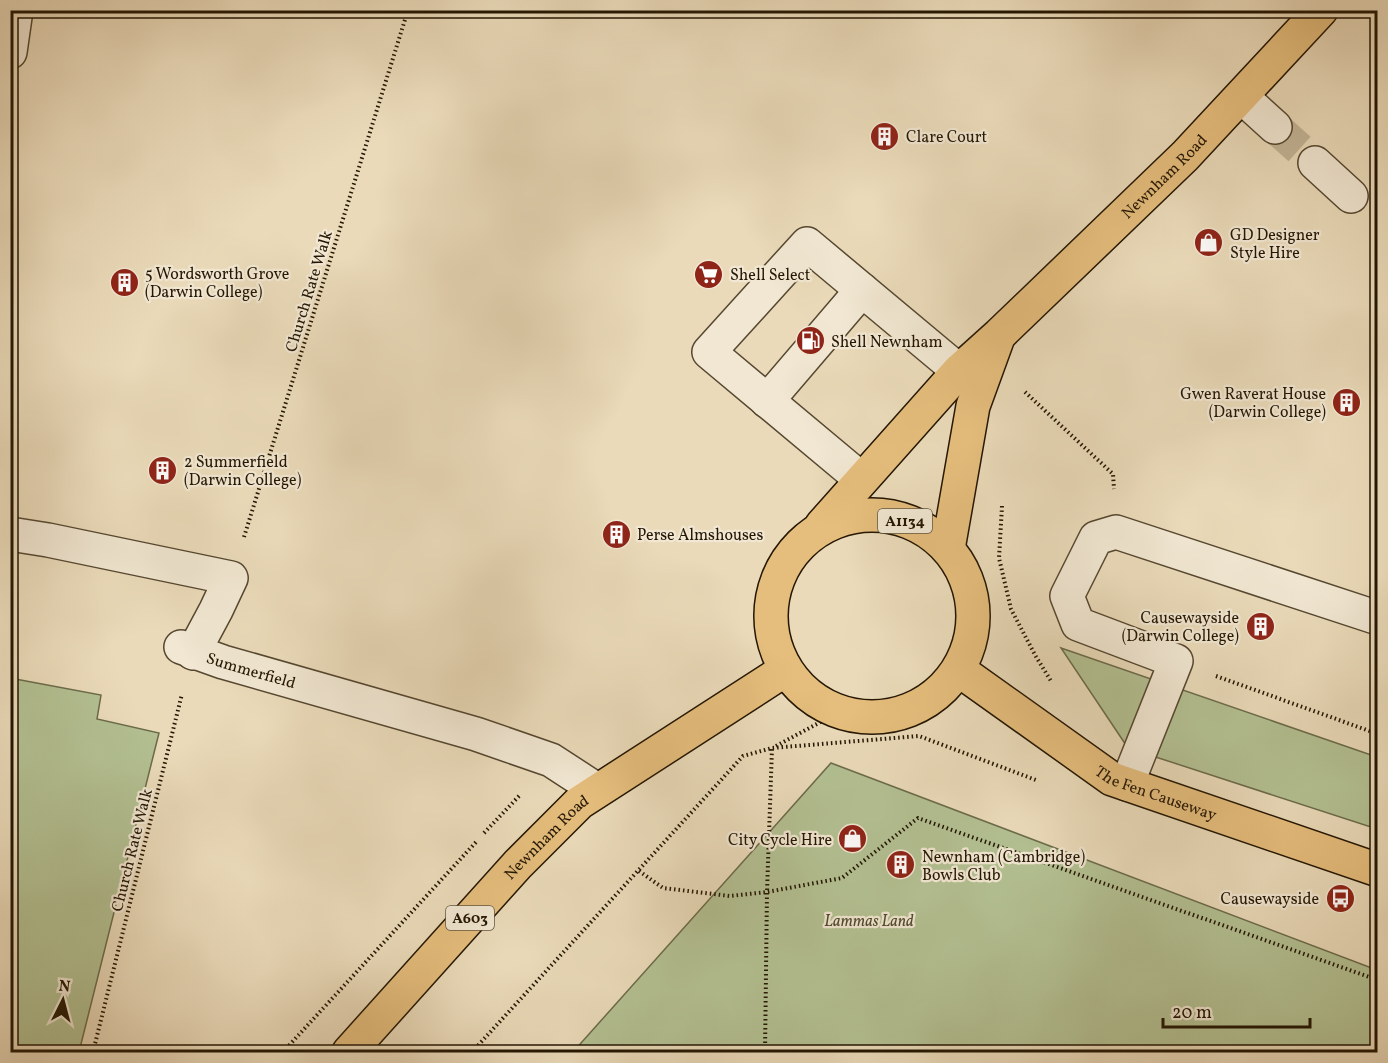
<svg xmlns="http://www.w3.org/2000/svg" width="1388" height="1063" font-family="Vollkorn,serif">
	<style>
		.green { fill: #b3c092; stroke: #6b6b4a; stroke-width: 1.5 }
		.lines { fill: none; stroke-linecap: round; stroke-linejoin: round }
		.minor-tunnel { stroke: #c2b395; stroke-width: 33; stroke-dasharray: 33 16; stroke-linecap: butt }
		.minor-casing { stroke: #554730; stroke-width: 36 }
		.major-casing { stroke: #231603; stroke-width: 36 }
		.path { stroke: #231603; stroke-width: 4; stroke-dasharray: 1.5 3; stroke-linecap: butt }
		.minor { stroke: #f1e7d2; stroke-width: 33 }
		.major { stroke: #e5bd7c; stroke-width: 33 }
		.labels { text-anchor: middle; stroke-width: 4.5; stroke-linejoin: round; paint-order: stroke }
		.shield { fill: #f1e7d2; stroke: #615541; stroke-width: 1.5 }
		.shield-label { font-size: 15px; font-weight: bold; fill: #231603 }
		.poi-label { font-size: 16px; fill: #231603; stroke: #f1e7d2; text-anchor: start }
		.street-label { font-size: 16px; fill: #231603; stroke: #f1e7d2 }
		.park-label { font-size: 16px; font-style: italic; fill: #4e492e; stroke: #f1e7d2 }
	</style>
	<rect width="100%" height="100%" fill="#eadab9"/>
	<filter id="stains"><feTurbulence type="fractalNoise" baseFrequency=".00333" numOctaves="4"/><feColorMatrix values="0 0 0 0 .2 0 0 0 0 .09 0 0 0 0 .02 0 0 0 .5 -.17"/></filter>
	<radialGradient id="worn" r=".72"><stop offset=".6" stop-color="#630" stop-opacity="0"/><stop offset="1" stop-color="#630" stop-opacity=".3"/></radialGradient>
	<path class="green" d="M1061 648 1377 757V829L1128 748Z
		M10 678 101 695 97 719 159 733 79 1052H11Z
		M831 763 1377 970V1052H573Z"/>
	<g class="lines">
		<path class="minor-tunnel" d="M1275 127 1315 163"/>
		<defs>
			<g id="minor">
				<path d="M10 52 16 10"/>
				<path d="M1242 97 1275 127"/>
				<path d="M1315 163 1351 196"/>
				<path d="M767 401 862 290"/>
				<path d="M861 479 709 352 807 244 959 371"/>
				<path d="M10 534 48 540 231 578 216 610 193 653"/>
				<path id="s1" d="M181 647 223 662 476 734 551 760 597 790"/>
				<path d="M1127 784 1176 661 1078 624 1067 596 1096 538 1116 532 1378 618"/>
			</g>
			<g id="major">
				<circle cx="872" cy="616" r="101"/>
				<path id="s2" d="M822 525 959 371 999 335 1185 156 1321 10"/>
				<path d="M948 549 973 406 997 340"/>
				<path id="s3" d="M959 670 1112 779 1378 870"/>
				<path id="s4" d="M349 1052 518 864 579 803 785 670"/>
			</g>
		</defs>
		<use href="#minor" class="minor-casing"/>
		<use href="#major" class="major-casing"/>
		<path class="path" d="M1025 392 1113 474 1114 489
			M1002 506 999 558 1011 609 1035 655 1051 681
			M244 537 408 10
			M1216 676 1378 734
			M776 746 839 712
			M484 833 520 795
			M639 871 663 888 730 896 767 892 842 878 918 818 1378 980
			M93 1052 182 694
			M283 1052 477 841
			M472 1052 743 756 772 748 919 736 1036 780
			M765 1052 767 892 772 748"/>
		<use href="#minor" class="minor"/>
		<use href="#major" class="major"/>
	</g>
	<defs>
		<symbol id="building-disc" viewBox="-11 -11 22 22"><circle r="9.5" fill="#8f2418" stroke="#f1e7d2"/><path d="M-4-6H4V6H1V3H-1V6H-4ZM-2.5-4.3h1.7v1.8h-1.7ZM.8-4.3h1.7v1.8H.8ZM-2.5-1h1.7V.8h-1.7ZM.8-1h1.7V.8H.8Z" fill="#fff"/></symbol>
		<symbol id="shop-disc" viewBox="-11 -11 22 22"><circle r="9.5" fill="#8f2418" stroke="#f1e7d2"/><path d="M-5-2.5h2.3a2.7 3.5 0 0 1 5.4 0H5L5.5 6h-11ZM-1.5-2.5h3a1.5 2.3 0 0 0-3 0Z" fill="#fff"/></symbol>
		<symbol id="supermarket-disc" viewBox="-11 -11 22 22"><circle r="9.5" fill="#8f2418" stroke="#f1e7d2"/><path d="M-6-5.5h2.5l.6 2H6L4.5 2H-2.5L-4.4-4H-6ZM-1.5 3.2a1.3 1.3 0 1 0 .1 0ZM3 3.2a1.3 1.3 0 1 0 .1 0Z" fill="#fff"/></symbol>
		<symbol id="fuel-disc" viewBox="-11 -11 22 22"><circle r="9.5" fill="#8f2418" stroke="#f1e7d2"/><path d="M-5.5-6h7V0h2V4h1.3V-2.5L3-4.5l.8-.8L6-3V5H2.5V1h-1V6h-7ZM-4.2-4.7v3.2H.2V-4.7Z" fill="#fff"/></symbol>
		<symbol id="bus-disc" viewBox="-11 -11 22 22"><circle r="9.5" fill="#8f2418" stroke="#f1e7d2"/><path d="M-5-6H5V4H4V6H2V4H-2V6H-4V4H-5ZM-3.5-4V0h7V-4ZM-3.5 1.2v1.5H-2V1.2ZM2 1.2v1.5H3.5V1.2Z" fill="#fff"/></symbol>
	</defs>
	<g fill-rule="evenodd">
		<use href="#building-disc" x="868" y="120" width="33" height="33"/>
		<use href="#shop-disc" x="1192" y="226" width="33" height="33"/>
		<use href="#supermarket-disc" x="692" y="258" width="33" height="33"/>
		<use href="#building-disc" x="108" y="266" width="33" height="33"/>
		<use href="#fuel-disc" x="794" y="324" width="33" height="33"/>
		<use href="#building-disc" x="1330" y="386" width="33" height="33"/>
		<use href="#building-disc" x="146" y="454" width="33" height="33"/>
		<use href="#building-disc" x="600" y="518" width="33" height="33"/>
		<use href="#building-disc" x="1244" y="610" width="33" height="33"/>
		<use href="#shop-disc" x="836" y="822" width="33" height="33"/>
		<use href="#building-disc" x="884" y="848" width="33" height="33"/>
		<use href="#bus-disc" x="1324" y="882" width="33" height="33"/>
	</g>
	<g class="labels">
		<g class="shield">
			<rect x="878" y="509" width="54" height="24" rx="4.5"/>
			<rect x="446" y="906" width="48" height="24" rx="4.5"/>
		</g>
		<g class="shield-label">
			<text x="905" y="526">A1134</text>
			<text x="470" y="923">A603</text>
		</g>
		<g class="poi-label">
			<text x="906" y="142">Clare Court</text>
			<text x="1230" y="240">GD Designer<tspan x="1230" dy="18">Style Hire</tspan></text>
			<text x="145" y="279">5 Wordsworth Grove<tspan x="145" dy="18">(Darwin College)</tspan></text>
			<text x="730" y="280">Shell Select</text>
			<text x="831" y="347">Shell Newnham</text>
			<text x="1326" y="399" text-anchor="end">Gwen Raverat House<tspan x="1326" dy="18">(Darwin College)</tspan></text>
			<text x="184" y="467">2 Summerfield<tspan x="184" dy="18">(Darwin College)</tspan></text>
			<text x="637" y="540">Perse Almshouses</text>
			<text x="1239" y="623" text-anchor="end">Causewayside<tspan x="1239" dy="18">(Darwin College)</tspan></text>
			<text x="832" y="845" text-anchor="end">City Cycle Hire</text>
			<text x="922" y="862">Newnham (Cambridge)<tspan x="922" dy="18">Bowls Club</tspan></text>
			<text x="1319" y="904" text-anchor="end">Causewayside</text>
		</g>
		<g class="street-label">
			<text dy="6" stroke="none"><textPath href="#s2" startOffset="489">Newnham Road</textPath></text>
			<text transform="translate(308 291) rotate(-73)" y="6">Church Rate Walk</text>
			<text dy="6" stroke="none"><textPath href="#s1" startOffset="74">Summerfield</textPath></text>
			<text dy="6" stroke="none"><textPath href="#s3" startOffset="234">The Fen Causeway</textPath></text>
			<text dy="6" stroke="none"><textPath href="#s4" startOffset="292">Newnham Road</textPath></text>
			<text transform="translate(131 850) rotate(-76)" y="6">Church Rate Walk</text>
		</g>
		<g class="park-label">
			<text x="869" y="926">Lammas Land</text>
		</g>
	</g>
	<rect width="1388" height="1063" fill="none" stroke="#eadab9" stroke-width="36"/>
	<rect x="12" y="12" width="1364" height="1039" fill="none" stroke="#231603" stroke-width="3"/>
	<rect x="18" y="18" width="1352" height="1027" fill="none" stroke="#231603" stroke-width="1.5"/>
	<g transform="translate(63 1000) rotate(6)" stroke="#f1e7d2" stroke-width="4.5" paint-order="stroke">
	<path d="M0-4.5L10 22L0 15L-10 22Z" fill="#231603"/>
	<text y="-9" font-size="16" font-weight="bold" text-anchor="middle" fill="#231603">N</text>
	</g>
	<path d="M1163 1018v9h147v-9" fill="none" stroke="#231603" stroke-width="3"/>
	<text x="1172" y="1018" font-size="18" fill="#231603" stroke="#f1e7d2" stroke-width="4.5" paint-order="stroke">20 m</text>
	<rect width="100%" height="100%" filter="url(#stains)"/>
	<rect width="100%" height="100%" fill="url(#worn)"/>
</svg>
